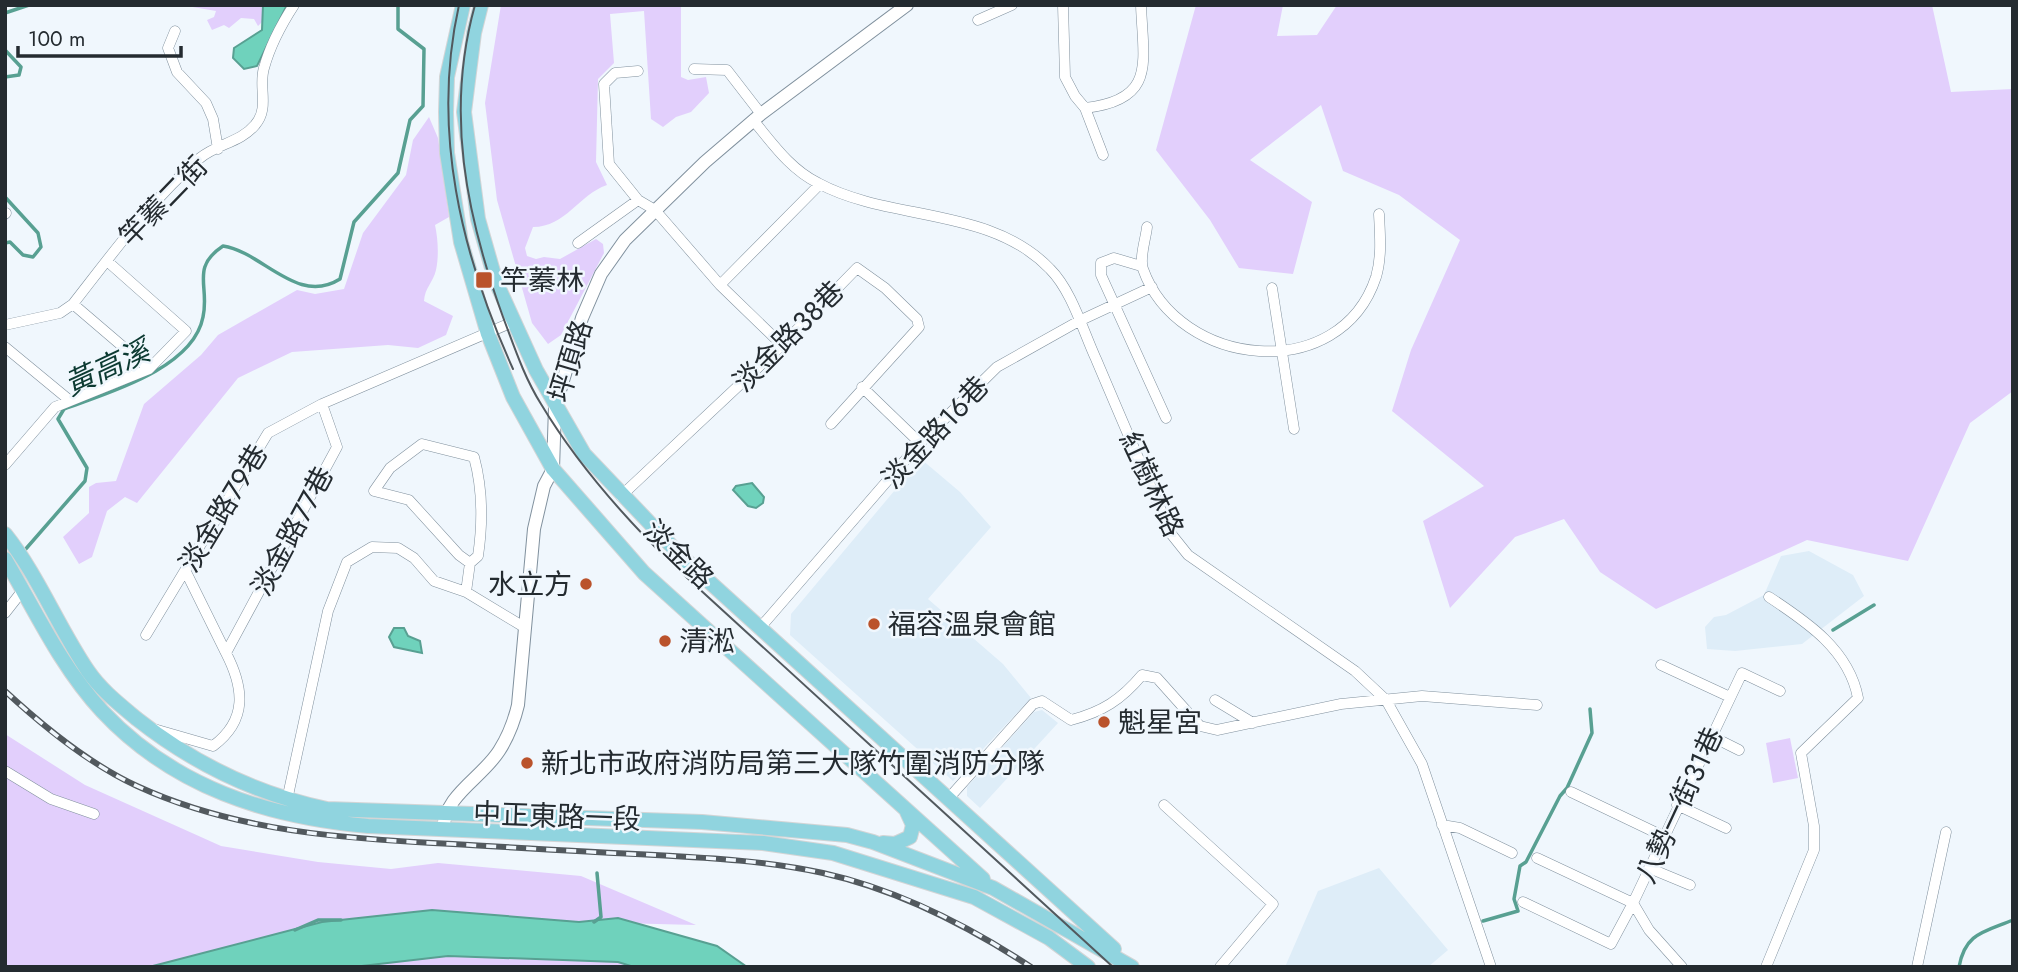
<svg xmlns="http://www.w3.org/2000/svg" width="2018" height="972" font-family="Jost,'Noto Sans TC',sans-serif">
	<style>
		.built { fill: #deedf8 }
		.green { fill: #e2cffc }
		.water { fill: #6fd2bc; stroke: #58a092; stroke-width: 2 }
		.lines { fill: none; stroke-linecap: round; stroke-linejoin: round }
		.stream { stroke: #58a092; stroke-width: 3.5 }
		.minor-casing { stroke: #81919e; stroke-width: 11 }
		.tertiary-casing { stroke: #81919e; stroke-width: 14 }
		.primary-casing { stroke: #d3d5d6; stroke-width: 16 }
		.minor { stroke: #fff; stroke-width: 10 }
		.tertiary { stroke: #fff; stroke-width: 12 }
		.primary { stroke: #90d4df; stroke-width: 14 }
		.tram { stroke: #52595e; stroke-width: 2 }
		.rail-casing { stroke: #52595e; stroke-width: 6 }
		.rail { stroke: #f0f7fd; stroke-width: 3.5; stroke-dasharray: 10; stroke-linecap: butt }
		.poi-dot { fill: #ba532c; stroke: #f0f7fd; stroke-width: 2.5 }
		.labels { text-anchor: middle; stroke-width: 5; stroke-linejoin: round; paint-order: stroke }
		.street-label { font-size: 28px; fill: #242b30; stroke: #f0f7fd }
		.poi-label { font-size: 28px; fill: #242b30; stroke: #f0f7fd; text-anchor: start }
		.water-label { font-size: 30px; font-style: italic; fill: #0c3a32; stroke: #f0f7fd }
	</style>
	<rect width="100%" height="100%" fill="#f0f7fd"/>
	<path class="built" d="M921 459 960 492 991 527 928 599 1003 664 1031 698 953 781 790 635 791 614Z
		M1809 551 1853 575 1864 596 1802 644 1735 651 1707 649 1705 627 1714 617 1726 615 1764 595 1781 556Z
		M1042 710 1058 723 980 808 967 796V787L1034 712Z
		M1379 868 1448 950 1428 967H1285L1318 891Z"/>
	<path class="green" d="M181 5H264L263 21 258 26 254 19 241 18 229 28 224 25 212 30 207 20 214 17 216 11Z
		M501 5H681V77L688 80 706 77 709 93 691 112 676 117 663 127 651 119 644 11 610 14 614 63 598 79 596 162 607 185C578 195 566 227 533 227L525 248 527 256 536 259 544 257 560 259 596 239 603 244 604 253 561 335 548 344 532 323 497 200 485 103Z
		M1196 5H1283L1277 36 1317 35 1337 5H1932L1951 92 2013 89V391L1970 423 1908 561 1807 540 1656 609 1600 572 1564 519 1515 537 1450 608 1423 521 1484 486 1392 411 1411 350 1460 240 1399 195 1343 171 1321 105 1250 160 1312 202 1293 274 1239 268 1210 220 1156 150Z
		M429 117 438 138 449 217 435 225C438 239 439 256 436 270 433 283 425 287 424 301L453 316 446 335 418 348 388 345 292 352 238 378 137 503 125 497 107 511 92 557 79 564 63 537 89 513V487L96 483 116 481 144 404 201 355 218 335 297 290 315 294 344 289 363 233 406 175 413 140Z
		M5 734 85 785 221 846 318 862 391 869 438 863 581 876 696 925 579 922 432 910 322 922 149 967H5Z
		M1790 738 1798 778 1773 783 1766 743Z
		M448 956 618 962 634 967H353Z"/>
	<path class="water" d="M263 5H287L257 66 244 69 233 58 234 48 262 30Z
		M752 483 764 497 763 503 756 508 748 506 733 490 736 486Z
		M394 628H404L408 636 420 641 422 653 394 647 389 637Z
		M432 910 579 922 618 918 717 946 747 967H634L618 962 448 956 353 967H149L322 922Z"/>
	<g class="lines">
		<path class="stream" d="M5 13 29 5
			M5 50 21 67 19 75 5 77
			M5 197 38 233 41 247 33 257 23 255 10 242 5 243
			M24 551 85 481 87 468 58 419 64 409C107 393 193 369 203 317 210 286 190 268 223 246 263 252 297 306 340 279L354 222 398 173 410 120 423 106 424 49 398 29V5
			M1833 630 1874 605
			M1483 921 1518 911 1514 899 1520 866 1526 862 1560 796 1567 788 1592 733 1590 709
			M594 922 601 917 597 873
			M295 930 318 920H341
			M1959 967C1965 933 1984 932 2013 920"/>
		<defs>
			<path id="minor" d="M1063 5 1065 77 1075 96 1085 108 1103 155
				M978 20 1012 5
				M175 31 168 48 177 72 206 103 213 119 218 149
				M694 69 727 70 761 114
				M638 71 615 73 604 84 609 164 638 200 655 210 720 285 782 345
				M1085 108C1157 100 1143 62 1141 5
				M753 120C773 144 790 169 818 183 890 222 990 206 1050 269 1072 291 1083 331 1096 359 1121 418 1146 477 1172 535L1188 555 1355 671 1386 700 1422 764 1491 967
				M5 214 6 213
				M1147 227C1146 238 1139 258 1143 269 1178 368 1340 386 1376 277 1382 257 1380 235 1379 214
				M578 243 638 200
				M1141 266 1114 258 1101 263V275L1166 418
				M720 285 820 184
				M1272 288 1294 429
				M73 304 149 369
				M5 325 60 313 73 304C112 254 152 199 200 158 217 144 241 142 255 125 270 108 258 87 264 68 270 46 281 25 294 5
				M5 347 68 399
				M862 387 920 443
				M5 465 55 407 149 369 186 331 107 261
				M621 496 782 345 857 268 885 288 917 319 919 327 831 424
				M186 572 226 653
				M466 592 470 563 478 556C483 522 483 490 474 457L422 444 390 468 374 491 409 500 459 555 470 563
				M5 613 23 590
				M759 629 920 443 997 367 1079 321 1152 287
				M146 635 268 433 322 404
				M1661 665 1730 697
				M1215 700 1253 723
				M154 729 213 746C248 720 244 688 226 653L337 447 322 404 515 321
				M1711 736 1739 750
				M5 771 51 799 94 814
				M1571 792 1663 836
				M948 799 1033 704 1042 701 1071 720C1102 712 1121 700 1142 675L1157 678 1200 726 1217 730 1341 704 1422 696 1537 705
				M287 800 328 611 347 562 372 547 398 548 414 558 434 581 466 592 524 627
				M1164 805 1273 904 1220 967
				M1677 805 1726 828
				M1442 825 1460 828 1512 853
				M1649 868 1690 885
				M1523 902 1611 944 1633 903 1537 858
				M1682 967 1649 930 1633 903 1742 673 1780 691
				M1766 967 1814 850V826L1801 753 1858 698C1849 650 1807 622 1769 597
				M1917 967 1946 832"/>
			<path id="tertiary" d="M443 830C445 794 480 780 499 751 508 737 514 722 518 705L534 529 544 486 553 469 555 407 582 318 601 274 625 240 705 162 761 114 907 5"/>
			<path id="primary" d="M463 5 447 77 446 112 447 153 461 242 488 334 513 397 553 469 644 573 983 879
				M481 5 474 33 464 112 478 219 496 282 536 370 584 454 682 557 1114 949
				M5 534C38 575 58 627 88 671 101 690 119 704 137 719 194 764 256 794 327 809L702 822 847 835 873 842 993 888 1132 967
				M5 559C35 610 61 667 102 711 173 787 267 817 368 826L763 843 833 853 974 897 1049 938 1088 967
				M883 843 895 844 910 837 913 825 907 812"/>
		</defs>
		<use href="#minor" class="minor-casing"/>
		<use href="#tertiary" class="tertiary-casing"/>
		<use href="#primary" class="primary-casing"/>
		<use href="#minor" class="minor"/>
		<use href="#tertiary" class="tertiary"/>
		<use href="#primary" class="primary"/>
		<path class="tram" d="M459 5C431 130 461 254 513 369
			M475 5C445 112 466 215 503 317 514 346 524 377 541 404 577 464 622 515 672 564L1113 967"/>
		<defs>
			<path id="rail" d="M5 691C44 727 89 764 137 786 237 832 346 839 453 844 520 848 588 852 655 855 712 858 767 861 823 873 899 890 967 925 1031 967"/>
		</defs>
		<use href="#rail" class="rail-casing"/>
		<use href="#rail" class="rail"/>
	</g>
	<g class="poi-dot">
		<rect x="475" y="271" width="18" height="18" rx="3.5"/>
		<circle cx="586" cy="584" r="7"/>
		<circle cx="874" cy="624" r="7"/>
		<circle cx="665" cy="641" r="7"/>
		<circle cx="1104" cy="722" r="7"/>
		<circle cx="527" cy="763" r="7"/>
	</g>
	<g class="labels">
		<g class="street-label">
			<text transform="translate(163 201) rotate(-46)" y="10">竿蓁二街</text>
			<text transform="translate(788 336) rotate(-45)" y="10">淡金路38巷</text>
			<text transform="translate(570 361) rotate(-73)" y="10">坪頂路</text>
			<text transform="translate(935 432) rotate(-47)" y="10">淡金路16巷</text>
			<text transform="translate(1152 484) rotate(65)" y="10">紅樹林路</text>
			<text transform="translate(223 508) rotate(-59)" y="10">淡金路79巷</text>
			<text transform="translate(292 531) rotate(-62)" y="10">淡金路77巷</text>
			<text transform="translate(679 554) rotate(44)" y="10">淡金路</text>
			<text transform="translate(1679 805) rotate(-65)" y="10">八勢一街31巷</text>
			<text transform="translate(557 816) rotate(2)" y="10">中正東路一段</text>
		</g>
		<g class="poi-label">
			<text x="500" y="290">竿蓁林</text>
			<text x="572" y="594" text-anchor="end">水立方</text>
			<text x="888" y="634">福容溫泉會館</text>
			<text x="679" y="651">清淞</text>
			<text x="1118" y="732">魁星宮</text>
			<text x="541" y="773">新北市政府消防局第三大隊竹圍消防分隊</text>
		</g>
		<g class="water-label">
			<text transform="translate(107 368) rotate(-25)" y="10">黃高溪</text>
		</g>
	</g>
	<rect width="2018" height="972" fill="none" stroke="#242b30" stroke-width="14"/>
	<path d="M18 46v10h163v-10" fill="none" stroke="#242b30" stroke-width="3.5"/>
	<text x="28" y="46" font-size="21" fill="#242b30" stroke="#f0f7fd" stroke-width="5" paint-order="stroke">100 m</text>
</svg>
